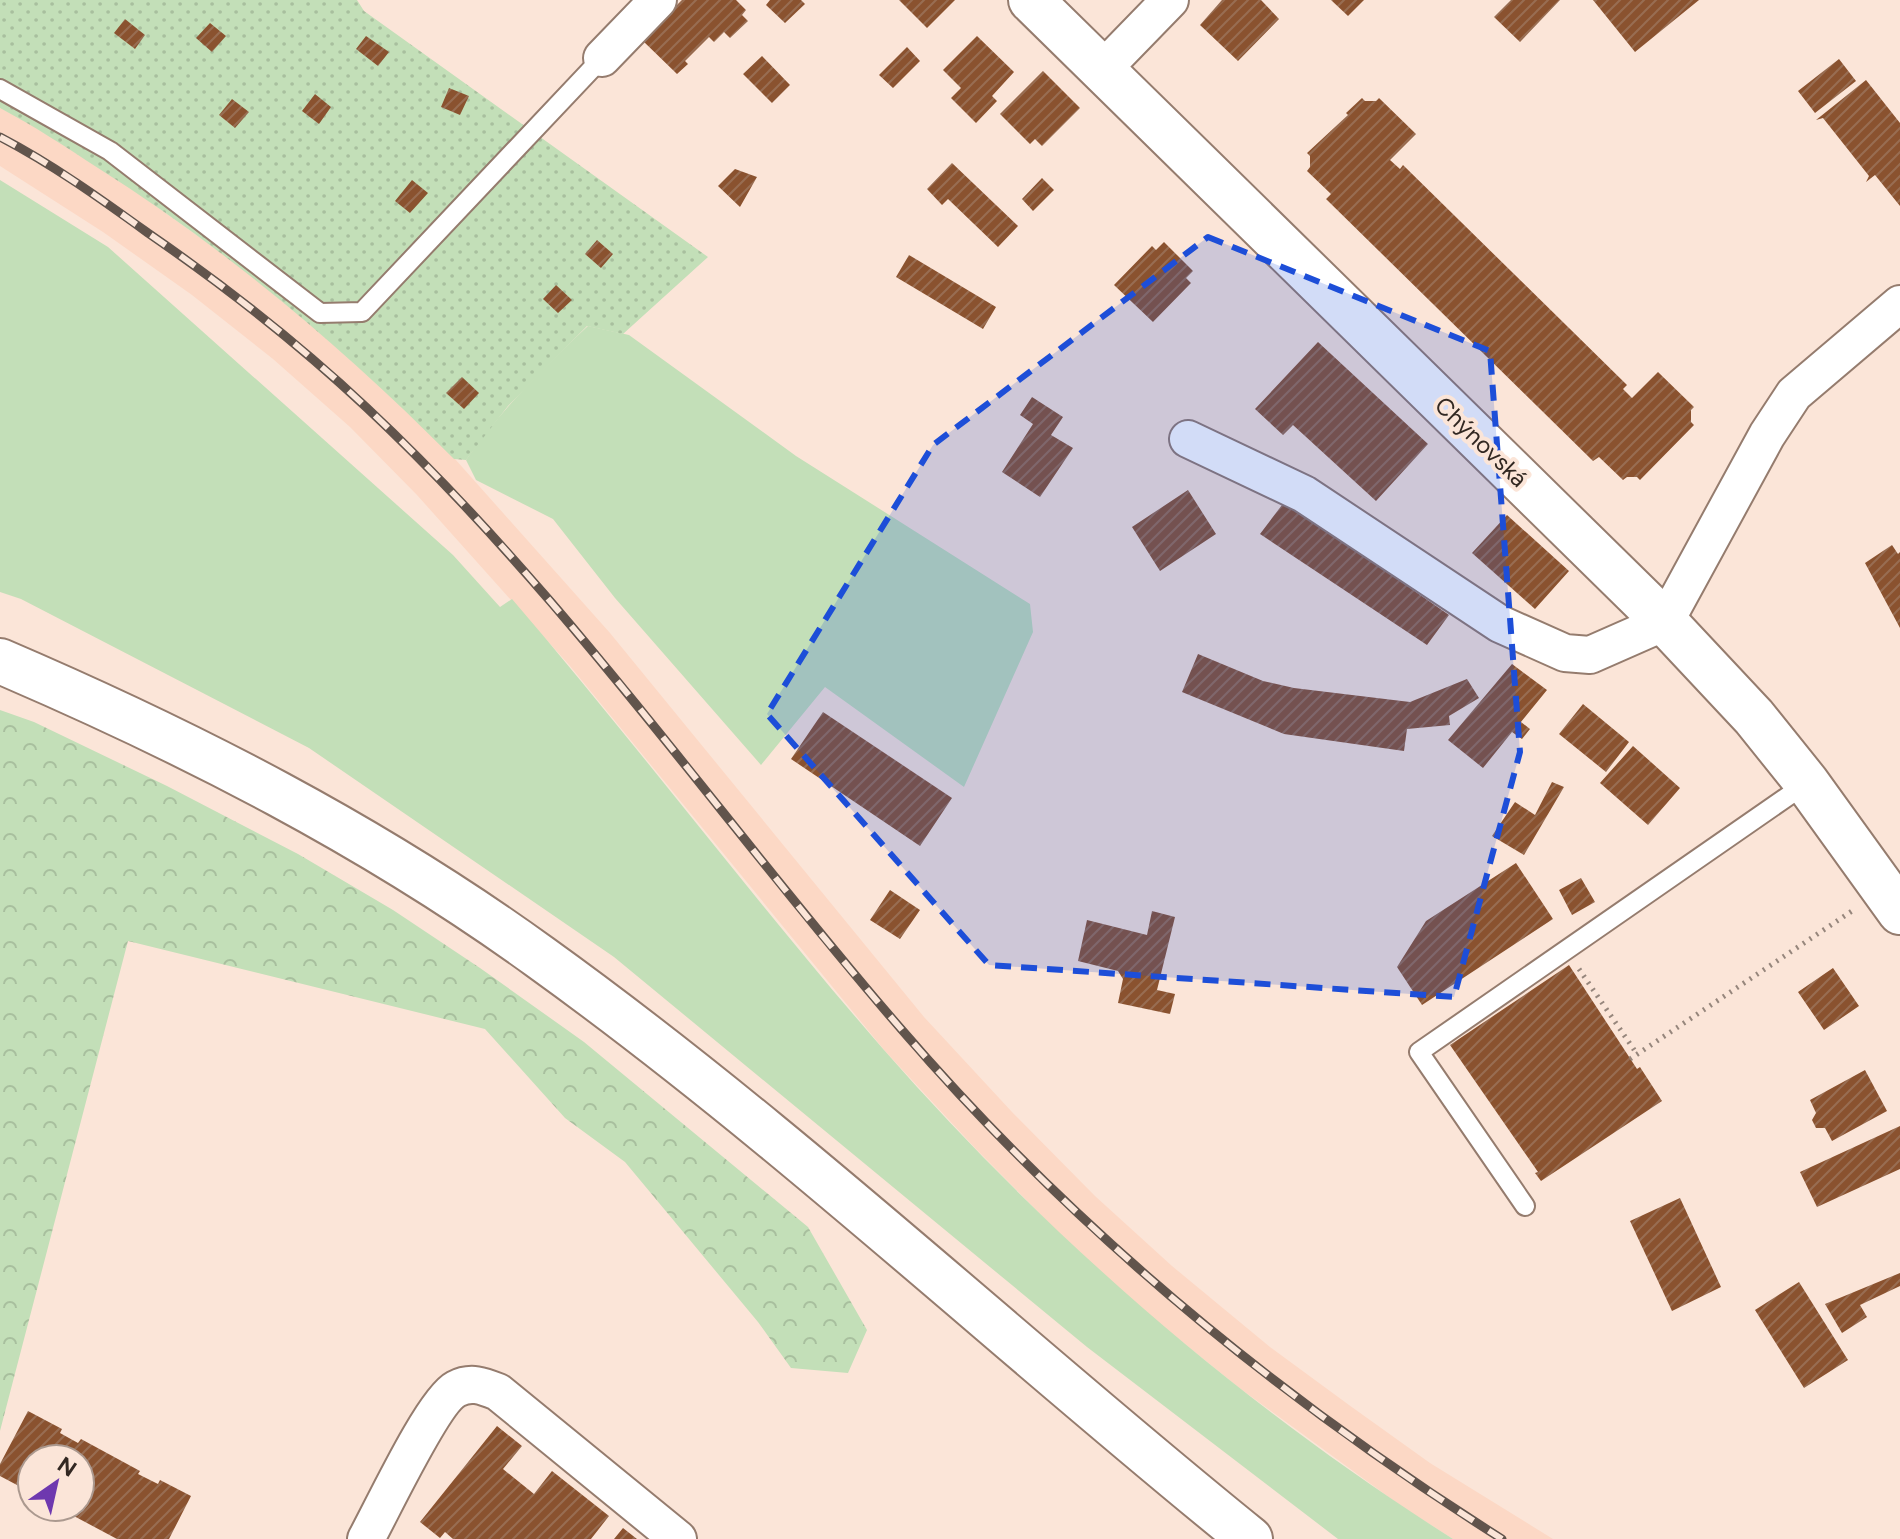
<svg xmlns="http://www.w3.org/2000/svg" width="1900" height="1539" font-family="Figtree,sans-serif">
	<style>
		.built { fill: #fcd8c5 }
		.green { fill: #c3dfb8 }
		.forest { fill: url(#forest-crowns) }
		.garden { fill: url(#garden-dots) }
		.building { fill: url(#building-hatch) }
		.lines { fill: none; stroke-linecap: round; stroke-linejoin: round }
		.lane-casing { stroke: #957c6e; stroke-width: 22 }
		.street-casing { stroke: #957c6e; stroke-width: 40 }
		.secondary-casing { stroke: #957c6e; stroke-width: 48 }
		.path { stroke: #96867c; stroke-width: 5; stroke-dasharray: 2 6; stroke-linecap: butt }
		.lane { stroke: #fff; stroke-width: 18 }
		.street { stroke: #fff; stroke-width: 36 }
		.secondary { stroke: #fff; stroke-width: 44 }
		.rail-casing { stroke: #61544c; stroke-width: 9 }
		.rail { stroke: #fbe5d8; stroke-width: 6; stroke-dasharray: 18; stroke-linecap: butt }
		.marked { fill: #1d4ed8; fill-opacity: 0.2; stroke: #1d4ed8; stroke-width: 6; stroke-dasharray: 16 10; stroke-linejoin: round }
		.labels { text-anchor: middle; stroke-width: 8; stroke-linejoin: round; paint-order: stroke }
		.street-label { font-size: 24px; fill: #322822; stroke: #fbe5d8 }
	</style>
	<defs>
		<pattern id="forest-crowns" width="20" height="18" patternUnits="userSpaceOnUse" patternTransform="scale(2)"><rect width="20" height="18" fill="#c3dfb8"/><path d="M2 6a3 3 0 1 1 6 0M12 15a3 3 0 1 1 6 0" fill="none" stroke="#a8bf9e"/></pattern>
		<pattern id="garden-dots" width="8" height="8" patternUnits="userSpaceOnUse" patternTransform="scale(2)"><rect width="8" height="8" fill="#c3dfb8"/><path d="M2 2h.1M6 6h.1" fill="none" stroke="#a8bf9e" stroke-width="1.8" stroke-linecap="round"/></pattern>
		<pattern id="building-hatch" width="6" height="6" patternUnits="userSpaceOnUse" patternTransform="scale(2)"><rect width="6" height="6" fill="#8a522f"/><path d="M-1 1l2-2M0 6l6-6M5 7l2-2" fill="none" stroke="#986d52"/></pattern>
	</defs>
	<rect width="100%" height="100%" fill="#fbe5d8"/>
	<path class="built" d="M0 108 28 122 132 189 223 254 306 319 385 389 455 459 610 633 924 1017 1012 1112 1095 1196 1172 1266 1270 1347 1349 1405 1430 1463 1553 1539H1453L1401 1506 1238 1387 1138 1306 1059 1233 975 1148 885 1051 570 666 417 495 350 427 273 359 192 295 103 232 0 166Z"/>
	<path class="green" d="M0 180 108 247 453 555 500 607 512 599C639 747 756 903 884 1050 1050 1239 1241 1405 1453 1539H1338L1087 1347 614 957 309 748 21 599 0 592Z
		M588 326 629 335 796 456 1030 604 1033 632 964 787 825 687 761 765 615 598 553 519 476 480 466 460C501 410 543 368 588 326Z"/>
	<path class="forest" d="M0 710 34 722 167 786 298 854 393 910 480 968 584 1042 808 1227 867 1330 848 1373 791 1368 758 1322 625 1162 565 1118 485 1029 128 941 0 1431Z"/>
	<path class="garden" d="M0 0H357L364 11 708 257 623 334 587 326 508 406 466 460 454 459C345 349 229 251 98 168 66 147 34 126 0 108Z"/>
	<path class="building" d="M682 0H736L746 10 742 15 748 21 730 38 724 32 714 42 709 37 685 61 688 64 677 74 642 40Z
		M770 0H801L805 4 785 23 766 5Z
		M899 0H955L927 28Z
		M1222 0H1261L1279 19 1238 61 1200 25Z
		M1331 0H1364L1348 16Z
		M1511 0H1560L1520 42 1494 17Z
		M1593 0H1699L1635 52Z
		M125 19 145 35 135 49 114 33Z
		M210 23 226 36 212 52 196 38Z
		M366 36 389 52 378 66 356 49Z
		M977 36 1014 72 992 96 997 101 976 123 951 98 961 88 943 70Z
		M907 47 920 61 893 88 879 75Z
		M762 56 790 85 772 103 743 74Z
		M1839 59 1856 81 1815 113 1798 91Z
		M1043 71 1080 108 1042 146 1035 139 1030 144 1000 114Z
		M1866 80 1900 123V206L1875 175 1866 182 1869 176 1823 118 1816 120Z
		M449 88 469 96 460 115 441 107Z
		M315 94 331 107 319 124 302 111Z
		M1362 98 1365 101H1376L1379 98 1416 134 1390 160 1400 169 1403 165 1627 385 1623 389 1632 398 1658 372 1694 407 1691 410V422L1694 425 1640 480 1637 477H1627L1623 480 1599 457 1593 461 1326 199 1331 194 1307 171 1310 167V156L1307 153 1348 115 1346 113Z
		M232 99 249 112 235 128 219 115Z
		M952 163 1018 226 998 247 948 199 942 205 927 189Z
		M735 169 757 177 740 207 718 186Z
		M1042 178 1054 190 1033 211 1022 199Z
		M412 180 428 193 410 213 395 201Z
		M597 240 613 254 601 268 585 254Z
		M1164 242 1193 271 1186 278 1191 283 1153 322 1114 285 1152 246 1156 250Z
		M909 255 996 307 983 329 896 277Z
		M556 285 572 300 558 313 543 299Z
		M1318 342 1428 444 1376 501 1293 425 1283 435 1255 409Z
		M462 377 479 393 464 409 446 393Z
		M1032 397 1063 417 1051 435 1073 448 1040 497 1002 472 1033 424 1020 415Z
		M1188 490 1216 534 1160 571 1132 527Z
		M1285 501 1449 615 1427 645 1260 534Z
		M1507 515 1569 571 1535 609 1472 553Z
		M1892 545 1898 554 1900 552V628L1865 563Z
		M1198 654 1263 681 1294 688 1410 702 1467 679 1479 698 1449 716 1450 725 1407 729 1404 751 1284 734 1182 692Z
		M1512 664 1547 690 1521 722 1530 729 1522 739 1512 732 1483 768 1448 740Z
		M1583 704 1629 742 1606 772 1559 734Z
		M823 712 952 798 920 846 791 759Z
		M1633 746 1680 788 1648 825 1600 783Z
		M1552 782 1564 787 1524 855 1492 836 1515 802 1535 815Z
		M1516 863 1553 919 1422 1005 1397 967 1426 921Z
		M1581 878 1595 902 1572 915 1559 890Z
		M890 890 920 910 900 939 870 920Z
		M1152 911 1175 917 1157 990 1175 994 1170 1014 1118 1003 1123 979 1118 971 1078 961 1087 920 1147 935Z
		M1569 965 1637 1069 1640 1067 1662 1101 1541 1181 1535 1173 1538 1172 1450 1045Z
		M1833 968 1859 1006 1824 1030 1798 992Z
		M1865 1070 1887 1111 1832 1141 1825 1128H1816L1812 1120 1816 1113 1810 1100Z
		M1900 1126V1169L1817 1207 1800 1172Z
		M1680 1198 1721 1287 1672 1311 1630 1221Z
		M1900 1273V1286L1860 1305 1867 1317 1842 1333 1825 1304Z
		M1799 1282 1848 1360 1804 1388 1755 1310Z
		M28 1411 62 1429 60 1433 78 1443 81 1439 140 1471 138 1474 158 1484 160 1480 191 1496 169 1539H117L57 1507H80V1459H32V1493L0 1476V1464Z
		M497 1426 522 1446 503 1469 534 1494 552 1471 609 1516 591 1539H453L445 1532 440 1538 420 1522Z
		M623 1528 637 1539H614Z"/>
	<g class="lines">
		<defs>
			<path id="lane" d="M0 89 110 151 320 313 362 312 602 58
				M1525 1206 1419 1052 1807 783"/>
			<path id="street" d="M602 58 658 0
				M1101 71 1170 0
				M1188 439 1304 494 1500 624 1565 653 1590 655 1665 622 1767 435 1794 394 1900 304
				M366 1539C382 1510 433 1401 456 1389 471 1381 483 1386 498 1392L678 1539"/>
			<path id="secondary" d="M1031 0 1665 622 1754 717 1807 783 1900 912
				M0 661C189 742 373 836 540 957 789 1136 1012 1347 1250 1539"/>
		</defs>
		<use href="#lane" class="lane-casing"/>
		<use href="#street" class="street-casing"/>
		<use href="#secondary" class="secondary-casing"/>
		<path class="path" d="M1579 969 1637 1054
			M1630 1059 1852 911"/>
		<use href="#lane" class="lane"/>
		<use href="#street" class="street"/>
		<use href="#secondary" class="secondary"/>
		<defs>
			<path id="rail" d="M0 137C52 164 101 199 148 233 225 286 299 344 367 408 567 595 723 824 902 1030 1075 1231 1279 1398 1502 1539"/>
		</defs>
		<use href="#rail" class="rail-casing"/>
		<use href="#rail" class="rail"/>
	</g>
	<path class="marked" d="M1208 237 1490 351 1520 752 1454 997 989 965 767 714 933 445Z"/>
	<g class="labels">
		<g class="street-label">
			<text transform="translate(1481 442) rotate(44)" y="8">Chýnovská</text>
		</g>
	</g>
	<g transform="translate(56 1483) rotate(34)"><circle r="38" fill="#fbe5d8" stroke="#ab998f" stroke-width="2"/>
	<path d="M0-6L14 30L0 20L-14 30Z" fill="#6e38af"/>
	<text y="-12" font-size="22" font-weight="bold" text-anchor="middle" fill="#322822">N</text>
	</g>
</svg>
